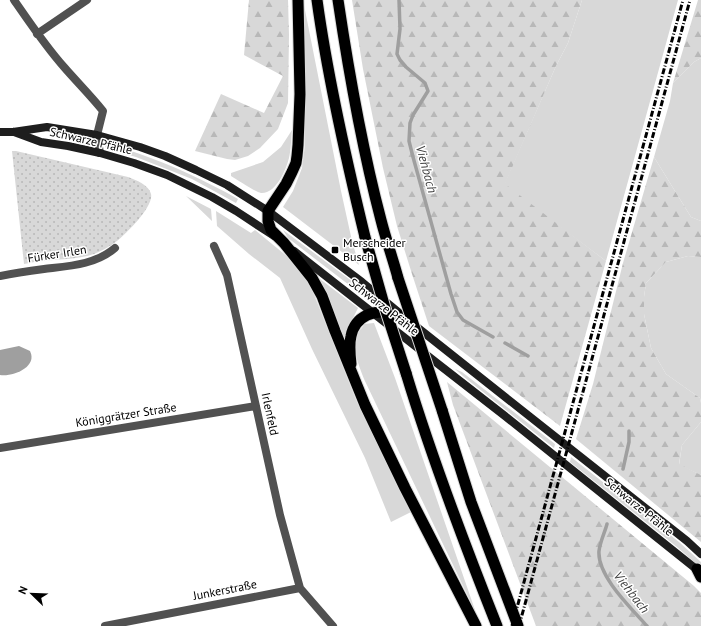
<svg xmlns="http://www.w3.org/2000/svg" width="701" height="626" font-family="'PT Sans',sans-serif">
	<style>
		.grass { fill: #d8d8d8 }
		.forest { fill: url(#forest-firs) }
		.park { fill: url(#park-dots) }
		.water { fill: #9f9f9f }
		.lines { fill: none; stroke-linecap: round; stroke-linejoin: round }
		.stream { stroke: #9f9f9f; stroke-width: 3.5 }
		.trunk-casing { stroke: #dbdbdb; stroke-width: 13 }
		.minor { stroke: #515151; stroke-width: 8 }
		.secondary { stroke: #1e1e1e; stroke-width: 8 }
		.trunk { stroke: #000; stroke-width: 11 }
		.rail { stroke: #000; stroke-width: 3; stroke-dasharray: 6 2 1 2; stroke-linecap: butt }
		.trunk-bridge-casing { stroke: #dbdbdb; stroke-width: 13; stroke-linecap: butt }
		.trunk-bridge { stroke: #000; stroke-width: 11 }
		.poi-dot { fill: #000; stroke: #fff; stroke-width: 1.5 }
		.labels { text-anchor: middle; stroke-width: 3; stroke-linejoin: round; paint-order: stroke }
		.street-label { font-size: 12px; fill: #000; stroke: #fff }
		.poi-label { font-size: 12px; fill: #000; stroke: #fff; text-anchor: start }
		.water-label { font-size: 13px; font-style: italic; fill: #404040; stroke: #fff }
	</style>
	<defs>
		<pattern id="forest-firs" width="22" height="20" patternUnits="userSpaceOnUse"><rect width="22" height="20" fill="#d8d8d8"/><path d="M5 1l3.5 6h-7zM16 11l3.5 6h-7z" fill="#b8b8b8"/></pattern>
		<pattern id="park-dots" width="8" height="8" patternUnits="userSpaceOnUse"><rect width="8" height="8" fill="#d8d8d8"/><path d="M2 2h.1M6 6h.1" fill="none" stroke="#b8b8b8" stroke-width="1.8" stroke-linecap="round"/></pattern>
	</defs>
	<rect width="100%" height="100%" fill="#fff"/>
	<path class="grass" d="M582 0H678L606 261 504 185 556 66 568 43Z
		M304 5 341 191 352 241 359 265 283 207 293 191 302 168 305 145V109Z
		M701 58V221L691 217 654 157 670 101 673 83 694 62Z
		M292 130C291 139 291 150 289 158 286 170 276 194 261 193 255 192 238 180 231 176V173L263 162 281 147Z
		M104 143C115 147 126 149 137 153 172 165 206 181 238 199L236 203 192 179 136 157 106 148Z
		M186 196 211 209 212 221Z
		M216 211 251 233 255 230 294 262 311 287 356 400 411 512 391 522 365 458 312 349 280 278 249 254 217 226Z
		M283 230 364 290 366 298 288 238Z
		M688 256 701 257V403L700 398 666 374 651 348 644 314V297L646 283 666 262Z
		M320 279 358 308 351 322 345 340Z
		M374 323 395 378 476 613 364 379C359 365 350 347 358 332 360 330 363 327 364 324Z
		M455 369 462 372 555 444 554 448 464 377Z
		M701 422V475L679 465 682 445Z
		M571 457 679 542 701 562V568L677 547 570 462Z"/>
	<path class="forest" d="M249 0H288L289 35 288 103 278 129 260 148 248 156 235 160 227 159 195 151 221 94 264 113 283 76 244 55Z
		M352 0H582L568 43 556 66 505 184 606 261 560 426 429 326 412 274 397 226 383 168 363 69Z
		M698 0H701V58L694 62 673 83Z
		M654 157 691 217 701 221V257L688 256 666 262 646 283 644 297V314L651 348 666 374 700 398 701 403V422L682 445 679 464 701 475V542L576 439 593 384 623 263Z
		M447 382 694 586 701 593V626H536L453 405Z"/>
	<path class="park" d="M12 151H16L128 177C136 180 149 185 151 194 154 207 123 237 113 244 107 248 101 251 94 254 85 257 76 258 67 259 53 260 38 261 24 264Z"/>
	<path class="water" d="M19 346 30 351C38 367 13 377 0 375V350Z"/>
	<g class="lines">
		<path class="stream" d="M399 0 400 29 397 54 400 60 406 67 425 83 428 91 413 115 410 123 409 141 413 157 451 294 457 312 463 320 493 337
			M505 343 528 356
			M623 469 629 442V431
			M607 524C605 532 600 542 599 551 597 576 631 608 647 626"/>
		<defs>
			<path id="trunk" d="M298 0 300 94 298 145 297 156 296 163 292 172 286 184 268 211V221L271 230 284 243 312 278 322 296 335 331 365 405 405 488 476 626
				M317 0C328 80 346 159 365 237
				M338 0C349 74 362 148 381 220 386 240 393 259 398 278
				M351 364C350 355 349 344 351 336 355 316 375 308 393 314 398 315 402 317 407 319
				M406 373C432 459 464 543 497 626
				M442 410 471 502 518 626
				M697 569 701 577"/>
		</defs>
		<use href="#trunk" class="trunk-casing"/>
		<path class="minor" d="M14 0C30 23 46 47 64 67 77 82 91 96 103 111L97 135 100 153
			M37 34 87 0
			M214 246 227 275 280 515 300 588 333 626
			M0 276C15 273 29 271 44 269 69 266 95 265 115 248
			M0 448 256 406
			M105 626 300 588"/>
		<path class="secondary" d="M0 132H13L47 127 97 135 140 147 165 156 196 170 227 185 268 211 362 282 402 315
			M14 132 41 142 68 146 100 153 134 163 167 175 212 197 236 211 274 236
			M294 251 442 367 505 416 701 573
			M413 324 687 541 701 554"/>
		<use href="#trunk" class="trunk"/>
		<path class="rail" d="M512 626 683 0
			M519 626 690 0"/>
		<defs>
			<path id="trunk-bridge" d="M365 237 385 308 406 373
				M398 278 442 410"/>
		</defs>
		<use href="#trunk-bridge" class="trunk-bridge-casing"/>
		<use href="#trunk-bridge" class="trunk-bridge"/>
	</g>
	<rect class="poi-dot" x="331" y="246" width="8" height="8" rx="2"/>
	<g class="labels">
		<g class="street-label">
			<text transform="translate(91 141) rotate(13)" y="4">Schwarze Pfähle</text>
			<text transform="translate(57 254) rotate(-9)" y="4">Fürker Irlen</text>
			<text transform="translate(384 307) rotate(38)" y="4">Schwarze Pfähle</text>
			<text transform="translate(270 414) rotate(78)" y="4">Irlenfeld</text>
			<text transform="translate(126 415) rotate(-9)" y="4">Königgrätzer Straße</text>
			<text transform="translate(639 507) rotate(39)" y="4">Schwarze Pfähle</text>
			<text transform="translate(225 590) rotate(-11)" y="4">Junkerstraße</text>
		</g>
		<g class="poi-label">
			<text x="343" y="247">Merscheider<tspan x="343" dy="14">Busch</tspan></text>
		</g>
		<g class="water-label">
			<text transform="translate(427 169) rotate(75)" y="5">Viehbach</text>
			<text transform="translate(632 592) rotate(52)" y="5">Viehbach</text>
		</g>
	</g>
	<g transform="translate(32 594) rotate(293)" stroke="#ffffff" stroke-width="3" paint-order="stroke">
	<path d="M0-3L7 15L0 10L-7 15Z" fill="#000000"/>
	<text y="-6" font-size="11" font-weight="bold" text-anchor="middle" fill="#000000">N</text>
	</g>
</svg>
